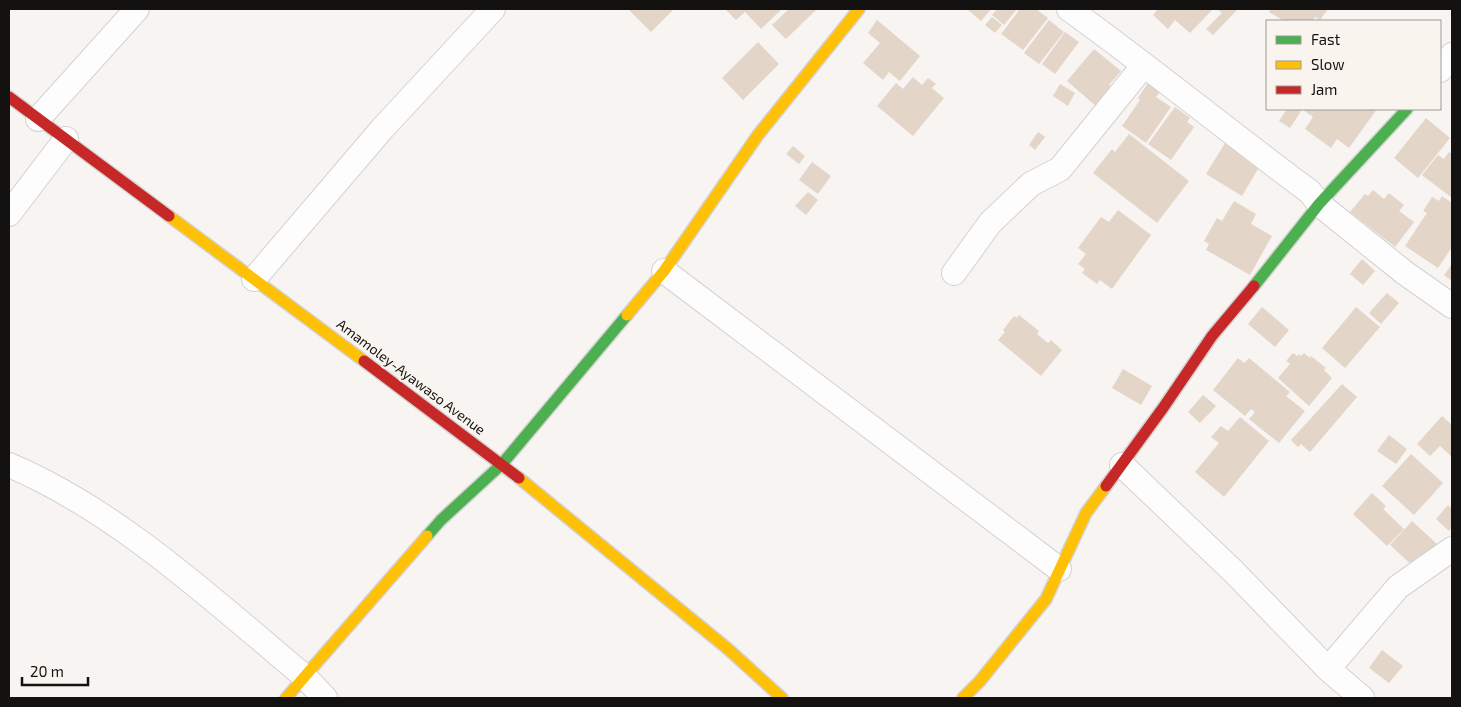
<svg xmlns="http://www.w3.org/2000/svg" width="1461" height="707" font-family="'Exo 2',sans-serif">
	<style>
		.building { fill: #e3d5c8 }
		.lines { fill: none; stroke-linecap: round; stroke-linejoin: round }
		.street-casing { stroke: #d4d2d0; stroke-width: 26 }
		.fast-casing { stroke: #d4d2d0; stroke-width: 14 }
		.slow-casing { stroke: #d4d2d0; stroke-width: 14 }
		.jam-casing { stroke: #d4d2d0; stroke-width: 14 }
		.street { stroke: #fefdfd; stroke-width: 24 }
		.fast { stroke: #4caf50; stroke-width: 11 }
		.slow { stroke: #ffc107; stroke-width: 11 }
		.jam { stroke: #c62828; stroke-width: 11 }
		.labels { text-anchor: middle; stroke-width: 4.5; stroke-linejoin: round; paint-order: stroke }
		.street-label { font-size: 14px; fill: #141211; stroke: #faf4ef }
	</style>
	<rect width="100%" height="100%" fill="#f7f4f2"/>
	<path class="building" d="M628 9H674L651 32Z
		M725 9H782L761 29 745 12 736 20Z
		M789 9H817L786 39 772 25Z
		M967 9H991L981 21Z
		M997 9H1017L1004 25 992 15Z
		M1020 9H1036L1048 18 1023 50 1001 34Z
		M1158 9H1213L1190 33 1175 20 1168 29 1153 15Z
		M1217 9H1238L1213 35 1206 29 1222 13Z
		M1271 9H1328L1320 20 1315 17 1312 21H1284L1269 12Z
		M992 17 1002 25 995 33 985 25Z
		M877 20 920 56 900 81 889 72 883 80 863 63 880 43 868 33Z
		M1049 20 1064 32 1039 64 1024 53Z
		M1065 32 1079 42 1055 74 1042 64Z
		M758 42 779 64 743 100 722 78Z
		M1094 49 1121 71 1109 85 1113 88 1097 107 1067 81Z
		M913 77 922 85 928 78 936 84 932 88 944 98 913 136 877 106 896 83 903 89Z
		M1148 83 1160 92 1156 97 1171 107 1146 143 1122 126 1140 100 1138 98Z
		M1060 84 1075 93 1068 106 1053 96Z
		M1175 107 1190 118 1187 122 1194 127 1171 160 1148 144Z
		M1287 109H1298L1301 111 1290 128 1279 121Z
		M1302 109H1377L1349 148 1337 139 1331 148 1305 129 1313 117Z
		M1426 118 1450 138 1418 178 1394 158Z
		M1038 132 1045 137 1035 150 1029 145Z
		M1129 134 1189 181 1157 223 1093 173 1112 149 1115 152Z
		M1225 143 1261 164 1242 196 1206 174Z
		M793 146 805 156 799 164 786 154Z
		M1449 152 1452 154V198L1422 175 1438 155 1444 159Z
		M812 162 831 176 818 194 799 180Z
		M1373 190 1384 199 1389 193 1404 205 1399 211 1414 222 1395 247 1350 212 1365 194 1368 196Z
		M808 192 818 200 806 215 795 206Z
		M1442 196 1452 203V247L1438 268 1405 246 1427 213 1423 211 1432 197 1439 201Z
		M1234 201 1256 214 1251 224 1272 236 1250 275 1206 250 1209 244 1204 241 1217 218 1222 221Z
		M1118 210 1151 235 1112 289 1100 280 1097 284 1082 273 1085 269 1078 264 1086 254 1078 248 1101 217 1109 222Z
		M1362 259 1375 271 1363 285 1350 274Z
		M1452 264V281L1444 275Z
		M1387 293 1399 303 1381 324 1369 313Z
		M1262 307 1289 330 1275 347 1248 324Z
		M1356 307 1380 327 1345 368 1322 348Z
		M1019 315 1039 331 1037 334 1048 343 1051 340 1062 350 1041 376 998 340 1005 332 1003 330 1014 316 1017 318Z
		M1293 353 1297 356 1299 354 1301 356 1304 353 1310 358 1311 356 1326 368 1324 370 1332 378 1309 406 1278 378 1290 364 1286 361Z
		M1238 358 1244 363 1249 358 1290 392 1286 396 1305 411 1279 443 1249 419 1255 412 1251 409 1245 416 1213 390Z
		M1123 369 1152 386 1141 405 1112 388Z
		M1342 384 1357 397 1310 452 1301 444 1298 447 1291 440Z
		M1203 395 1216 406 1200 423 1188 412Z
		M1442 416 1452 425V457L1440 446 1430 456 1417 444Z
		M1240 417 1269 441 1224 497 1195 472 1219 443 1211 437 1221 426 1228 431Z
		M1389 435 1407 449 1396 464 1377 451Z
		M1411 454 1443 483 1414 515 1382 486Z
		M1372 493 1386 506 1383 509 1404 529 1387 546 1353 514Z
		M1448 505 1452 509V527L1449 531 1436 519Z
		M1412 521 1437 544 1415 568 1390 545Z
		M1382 650 1403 666 1389 683 1369 668Z"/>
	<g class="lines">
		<defs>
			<path id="street" d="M1069 9C1151 68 1229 132 1310 192L1319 204 1405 273 1452 306
				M1440 70 1452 55
				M38 119 137 9
				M9 214 66 139
				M664 271 1059 569
				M954 273 990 223 1031 184 1060 169 1144 65
				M254 279 382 129 493 9
				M9 465C118 511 214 601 305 677L325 698
				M1122 465 1234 572 1328 669 1362 698
				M1328 669 1398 587 1452 549"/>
			<path id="fast" d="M1254 286 1319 204 1407 109
				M427 536 441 520 502 464 627 315"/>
			<path id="slow" d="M169 216 364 361
				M627 315 664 271 758 135 859 9
				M519 478 728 649 782 698
				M286 698 427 536
				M963 698 980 681 1046 599 1086 513 1106 486"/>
			<path id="jam" d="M9 97 169 216
				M364 361 519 478
				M1106 486 1163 408 1212 336 1254 286"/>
		</defs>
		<use href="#street" class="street-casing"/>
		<use href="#fast" class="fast-casing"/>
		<use href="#slow" class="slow-casing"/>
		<use href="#jam" class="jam-casing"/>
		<use href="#street" class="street"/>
		<use href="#fast" class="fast"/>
		<use href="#slow" class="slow"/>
		<use href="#jam" class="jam"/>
	</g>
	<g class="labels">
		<g class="street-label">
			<text transform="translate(411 377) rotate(37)" y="5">Amamoley-Ayawaso Avenue</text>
		</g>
	</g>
	<rect width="1461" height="707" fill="none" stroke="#141211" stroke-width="20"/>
	<rect x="1266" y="20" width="175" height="90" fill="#faf4ef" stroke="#9e9a96"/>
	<rect x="1276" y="36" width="25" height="8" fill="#4caf50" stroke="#9e9a96"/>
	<text x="1311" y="45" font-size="15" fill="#141211">Fast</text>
	<rect x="1276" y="61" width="25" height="8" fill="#ffc107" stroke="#9e9a96"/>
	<text x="1311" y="70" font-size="15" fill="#141211">Slow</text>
	<rect x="1276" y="86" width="25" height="8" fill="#c62828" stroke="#9e9a96"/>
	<text x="1311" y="95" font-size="15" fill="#141211">Jam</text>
	<path d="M22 677v8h66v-8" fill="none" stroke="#141211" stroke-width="2.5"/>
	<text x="30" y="677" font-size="15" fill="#141211" stroke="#faf4ef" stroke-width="4" paint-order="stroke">20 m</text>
</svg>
